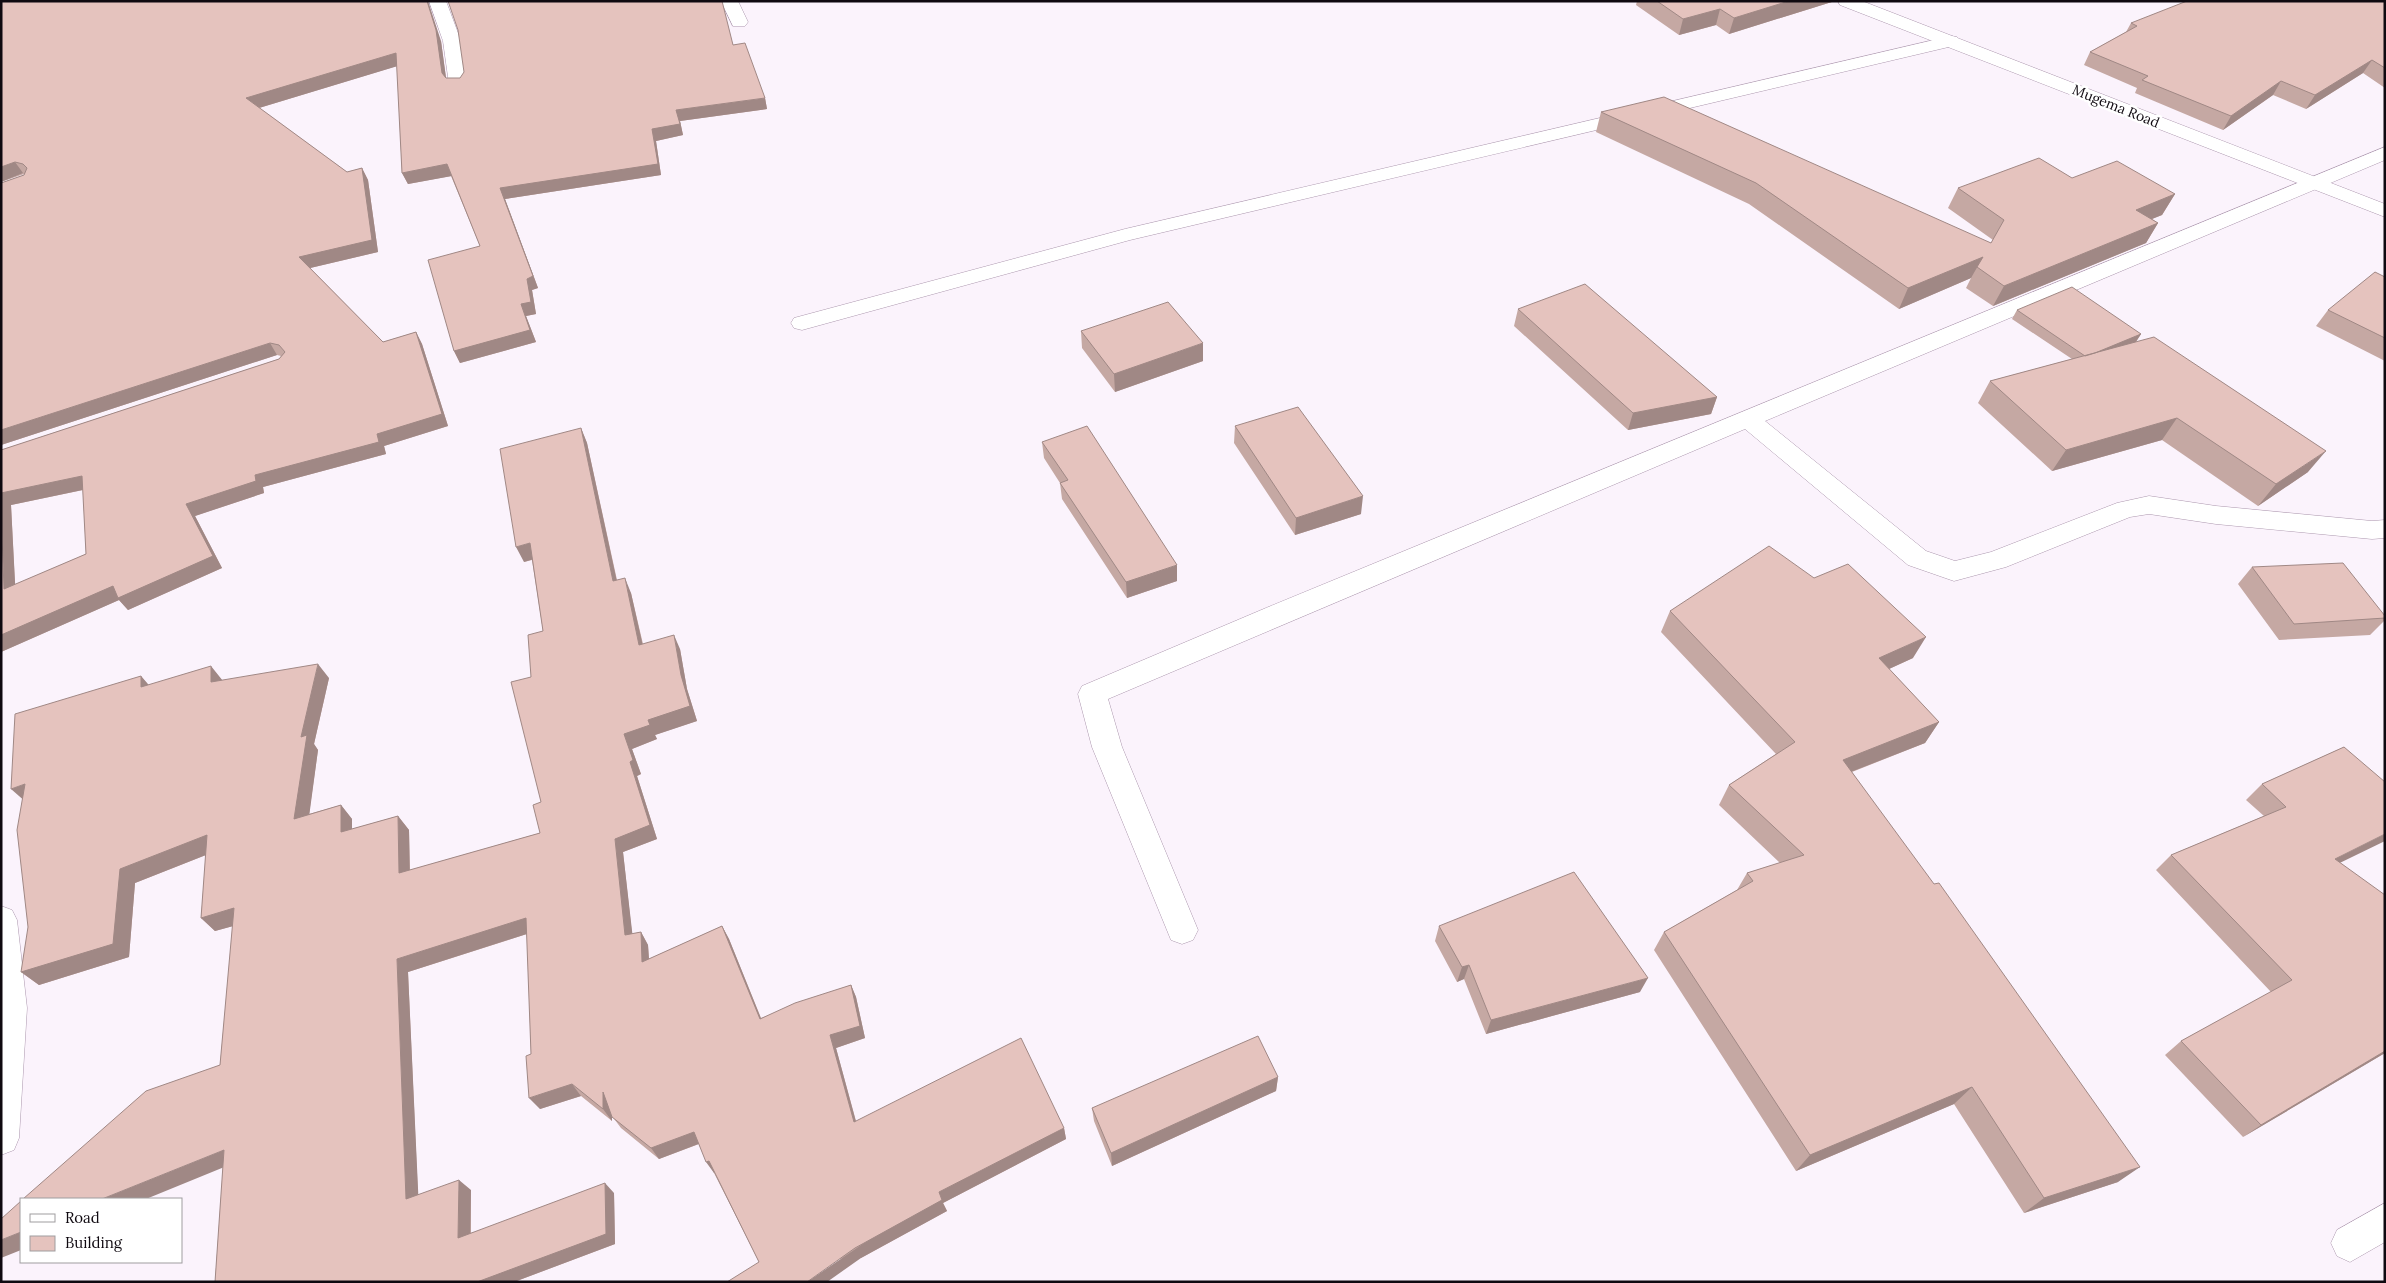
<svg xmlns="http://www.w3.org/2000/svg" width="2386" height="1283" font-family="Lora,serif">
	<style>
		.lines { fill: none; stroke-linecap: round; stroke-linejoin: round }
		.service-casing { stroke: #ac97ae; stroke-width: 1 }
		.minor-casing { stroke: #ac97ae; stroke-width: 1 }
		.tertiary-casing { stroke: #ac97ae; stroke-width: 1 }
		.service { fill: #fff; fill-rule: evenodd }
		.minor { fill: #fff; fill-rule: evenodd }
		.tertiary { fill: #fff; fill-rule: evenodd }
		.wall { fill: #c5a8a3; fill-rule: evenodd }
		.shaded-wall { fill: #a08885 }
		.building { fill: #e5c3be; stroke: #a08885 }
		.labels { text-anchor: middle; stroke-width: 5; stroke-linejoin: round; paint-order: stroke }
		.far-street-label { font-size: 14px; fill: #0f0910; stroke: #fff }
	</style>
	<rect width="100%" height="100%" fill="#fbf3fc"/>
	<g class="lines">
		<defs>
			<path id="service" d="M721 1H738L748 22 745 26H733Z"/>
			<path id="minor" d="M429 1H446L461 41 467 84 465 88H451L449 84 443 41Z
				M1951 36 1957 37 1960 41 1957 45 1130 240 802 330 794 328 791 323 794 318 1125 229Z
				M2385 147V160L1765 421 1926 551 1955 561 1991 552 2117 503 2149 496 2216 506 2372 521 2385 520V538L2372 539 2216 524 2149 514 2130 517 2006 567 1954 581 1908 565 1745 429 1108 699 1122 747 1198 930 1193 940 1182 944 1171 940 1092 747 1078 694 1082 686 1266 608Z
				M1 906 12 910 17 920 27 1008 19 1138 14 1150 1 1155Z
				M2385 1203V1242L2350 1262 2337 1256 2331 1243 2337 1230Z"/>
			<path id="tertiary" d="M1838 1H1862L2385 204V217L1840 5Z"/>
		</defs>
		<use href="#service" class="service-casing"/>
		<use href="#minor" class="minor-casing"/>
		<use href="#tertiary" class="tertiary-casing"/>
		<use href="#service" class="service"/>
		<use href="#minor" class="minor"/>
		<use href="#tertiary" class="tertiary"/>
	</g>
	<path class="wall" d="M1 1 441 41 446 78H460L733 45 765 98 767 109 680 121 683 135 656 141 661 175 505 199 538 288 532 290 536 314 526 316 536 342 460 363 454 351 480 246 451 176 408 184 402 173 397 66 259 108 347 172 362 168 368 180 378 252 310 268 383 342 416 332 422 344 448 426 384 446 386 454 263 487 264 493 195 516 222 568 128 610 119 600 1 652V450L279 359 281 356 277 355 1 445V183L24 175V174L1 182ZM83 490 86 554 15 585 11 505Z
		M1637 1H1835L1729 34 1716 25 1679 35 1636 5Z
		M2385 1V88L2363 73 2306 109 2273 95 2223 130 2135 93 2137 88 2084 65 2090 52 2126 32 2131 23Z
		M1601 112 1991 243 1993 240 1948 208 1958 188 2072 178 2175 194 2162 215 2152 219 2158 223 2146 243 1993 306 1966 288 1971 278 1899 309 1749 204 1596 132Z
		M2385 277V361L2316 326 2328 310Z
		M1518 309 1717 397 1711 414 1628 430 1514 326Z
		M2017 310 2141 334 2136 342 2308 472 2258 506 2162 440 2052 471 1978 403 1990 381 2072 359 2012 319Z
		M1081 331 1203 361 1115 392 1082 348Z
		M1235 426 1361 514 1295 535 1234 443Z
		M581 428 587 443 617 580 631 593 643 644 680 649 687 689 697 721 655 735 657 739 632 749 641 774 637 776 657 839 623 852 632 934 641 932 648 945 649 959 722 926 729 939 761 1018 851 985 856 997 865 1038 836 1048 856 1121 1064 1128 1066 1139 943 1203 947 1211 861 1258 759 1262 714 1173 699 1144 659 1159 621 1128 612 1116V1121L581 1096 540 1109 531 1054 527 934 408 972 418 1195 471 1190V1233L614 1193 615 1244 514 1282H215L223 1168 220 1065 233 926 215 931 201 918 206 855 135 883 129 957 39 985 21 972 141 676 148 685 222 680 329 678 314 744 318 750 309 814 341 805 352 819V829L398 816 409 830 410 870 540 833 541 802 531 677 543 631 532 560 524 562Z
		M1042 442 1177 581 1127 598 1062 499 1060 483 1044 458Z
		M2252 567 2385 616V620L2370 635 2279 640 2238 584Z
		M1814 578 1913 658 1889 669 1939 722 1925 743 1852 772 2118 1182 2024 1213 1954 1104 1796 1171 1654 950 1664 932 1737 890 1747 873 1780 863 1719 805 1729 785 1776 754 1661 632 1670 611Z
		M2344 747 2340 863 2385 1053 2243 1137 2165 1055 2181 1041 2271 992 2156 870 2171 855 2264 816 2246 800 2262 784Z
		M1439 926 1640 992 1486 1034 1464 979 1457 982 1435 941Z
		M1278 1077 1276 1091 1112 1166 1094 1121 1092 1108Z"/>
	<path class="shaded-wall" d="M427 1H428L441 41 447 85 442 73Z
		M1789 1H1835L1729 34 1734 18Z
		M1720 9 1716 25 1679 35 1683 19Z
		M396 53 401 65 252 110 246 98Z
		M2372 60 2363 73 2306 109 2315 95Z
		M2281 81 2273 95 2223 130 2231 116Z
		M765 98 767 109 680 121 683 135 656 141 661 175 505 199 538 288 532 290 536 314 526 316 536 342 460 363 454 351 521 304 500 188 652 129 676 110Z
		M15 162 23 173 1 182V167Z
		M447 164 452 176 408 184 402 173Z
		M362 168 368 180 378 252 306 269 299 257Z
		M2175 194 2162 215 2124 230 2136 210Z
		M2158 223 2146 243 1993 306 2004 286Z
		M1983 257 1971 278 1899 309 1908 288Z
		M416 332 422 344 448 426 384 446 386 454 263 487 264 493 195 516 222 568 128 610 119 600 1 652V635L186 504 255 475 377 434Z
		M2141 334 2135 343 2086 356Z
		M270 343 277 355 1 445V430Z
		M1203 343V361L1115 392 1114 374Z
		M1717 397 1711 414 1628 430 1633 413Z
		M2177 418 2162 440 2052 471 2066 450Z
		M581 428 587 443 620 596 613 581Z
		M2326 451 2308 472 2258 506 2276 484Z
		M82 476 92 488 11 505 16 601 4 589 1 493Z
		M1363 496 1361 514 1295 535 1296 518Z
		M530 543 537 558 524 562 516 547Z
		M1177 565V581L1127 598 1126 582Z
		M625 578 631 593 646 660 639 645Z
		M674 635 680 649 687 689 697 721 655 735 657 739 632 749 641 774 637 776 657 839 623 852 634 948 625 935 615 839 630 762 624 734 648 720 681 675Z
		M1926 637 1913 658 1867 679 1879 658Z
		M318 664 329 678 314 744 318 750 307 832 294 819 301 737Z
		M211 666 223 681 211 682Z
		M141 676 154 691 141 687Z
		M1939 722 1925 743 1830 780 1843 760Z
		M25 784 27 803 11 789Z
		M341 805 352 819V845L341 832Z
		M398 816 409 830 410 886 399 873Z
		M2385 834V841L2317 874 2335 859Z
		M207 835 221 849 135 883 129 957 39 985 21 972 120 869Z
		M234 908 248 922 215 931 201 918Z
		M526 918 536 931 408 972 419 1210 406 1199 397 959Z
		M722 926 729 939 766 1031 760 1019Z
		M641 932 648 945 650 975 642 962Z
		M1469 965 1464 979 1457 982 1462 967Z
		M1648 978 1640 992 1486 1034 1491 1020Z
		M851 985 856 997 865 1038 836 1048 859 1133 854 1122 830 1035Z
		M2385 1051V1053L2243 1137 2261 1125Z
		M1278 1077 1276 1091 1112 1166 1111 1153Z
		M572 1084 581 1096 540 1109 529 1098Z
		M1972 1087 1954 1104 1796 1171 1810 1155Z
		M603 1092 612 1104V1121L603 1109Z
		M1064 1128 1066 1139 943 1203 947 1211 861 1258 827 1282H807L939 1192Z
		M694 1132 701 1143 659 1159 651 1148Z
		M224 1150 239 1161 146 1199H102Z
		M709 1161 716 1171 714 1173 706 1162Z
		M2140 1167 2118 1182 2024 1213 2044 1198Z
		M459 1180 471 1190 470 1248 458 1238Z
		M605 1183 614 1193 615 1244 514 1282H477Z
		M21 1232V1250L1 1258V1240Z"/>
	<path class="building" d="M1 1H427L436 30 442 73 446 78H460L464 72 458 30 448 1H722L733 45 745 43 765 98 676 110 680 124 652 129 658 164 500 188 533 276 527 279 531 302 521 304 530 330 454 351 428 260 480 246 447 164 402 173 396 53 246 98 347 172 362 168 372 240 299 257 383 342 416 332 442 414 377 434 379 442 255 475 256 481 186 504 213 556 118 598 113 586 1 635V508L4 589 86 554 82 476 1 493V450L279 359 285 352 279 345 270 343 1 430V183L24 175 27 168 23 164 15 162 1 167Z
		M1657 1H1789L1734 18 1720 9 1683 19Z
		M2187 1H2385V68L2372 60 2315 95 2281 81 2231 116 2142 80 2148 76 2090 52 2137 26 2131 23Z
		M1664 97 1991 243 2004 220 1958 188 2039 158 2072 178 2117 161 2175 194 2136 210 2158 223 2004 286 1977 267 1983 257 1908 288 1756 183 1601 112Z
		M2375 272 2385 277V338L2328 310Z
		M1585 284 1717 397 1633 413 1518 309Z
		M2072 287 2141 334 2095 353 2085 356 2017 310Z
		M1168 302 1203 343 1114 374 1081 331Z
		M2154 337 2326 451 2276 484 2177 418 2066 450 1990 381Z
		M1298 407 1363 496 1296 518 1235 426Z
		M1087 426 1177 565 1126 582 1060 483 1068 480 1042 442Z
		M581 428 613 581 625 578 639 645 674 635 681 675 690 706 648 720 650 725 624 734 633 760 630 762 650 825 615 839 625 935 641 932 642 962 722 926 760 1019 795 1003 851 985 860 1026 830 1035 854 1122 1021 1038 1064 1128 939 1192 942 1200 855 1248 807 1282H727L759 1262 709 1161 706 1162 694 1132 651 1148 612 1117 603 1092V1109L572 1084 529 1098 526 1056 531 1054 526 918 397 959 406 1199 459 1180 458 1238 605 1183 606 1234 477 1282H215L224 1150 102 1199H23L146 1091 220 1065 234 908 201 918 207 835 120 869 113 944 21 972 28 927 17 830 25 784 11 789 15 714 141 676V687L211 666V682L318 664 301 737 307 735 294 819 341 805V832L398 816 399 873 540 833 533 805 541 802 511 682 531 677 528 635 543 631 530 543 516 547 500 449Z
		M1769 546 1814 578 1848 564 1926 637 1879 658 1939 722 1843 760 1934 884 1939 883 2140 1167 2044 1198 1972 1087 1810 1155 1664 932 1753 881 1747 873 1804 855 1729 785 1795 742 1670 611Z
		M2343 563 2385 616V618L2294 624 2252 567Z
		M2344 747 2385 782V834L2335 859 2385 895V1051L2261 1125 2181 1041 2292 980 2171 855 2286 807 2262 784Z
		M1574 872 1648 978 1491 1020 1469 965 1462 967 1439 926Z
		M1258 1036 1278 1077 1111 1153 1092 1108Z
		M21 1201V1232L1 1240V1219Z"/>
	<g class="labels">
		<g class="far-street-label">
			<text transform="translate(2116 106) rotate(22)" y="5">Mugema Road</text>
		</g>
	</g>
	<rect width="2386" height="1283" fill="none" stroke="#0f0910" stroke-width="5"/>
	<rect x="20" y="1198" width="162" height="65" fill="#ffffff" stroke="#9f9d9f"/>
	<rect x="30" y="1214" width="25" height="8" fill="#ffffff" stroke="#9f9d9f"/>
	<text x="65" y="1223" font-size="15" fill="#0f0910">Road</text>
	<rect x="30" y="1236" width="25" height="15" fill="#e5c3be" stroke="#9f9d9f"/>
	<text x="65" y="1248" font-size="15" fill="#0f0910">Building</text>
</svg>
